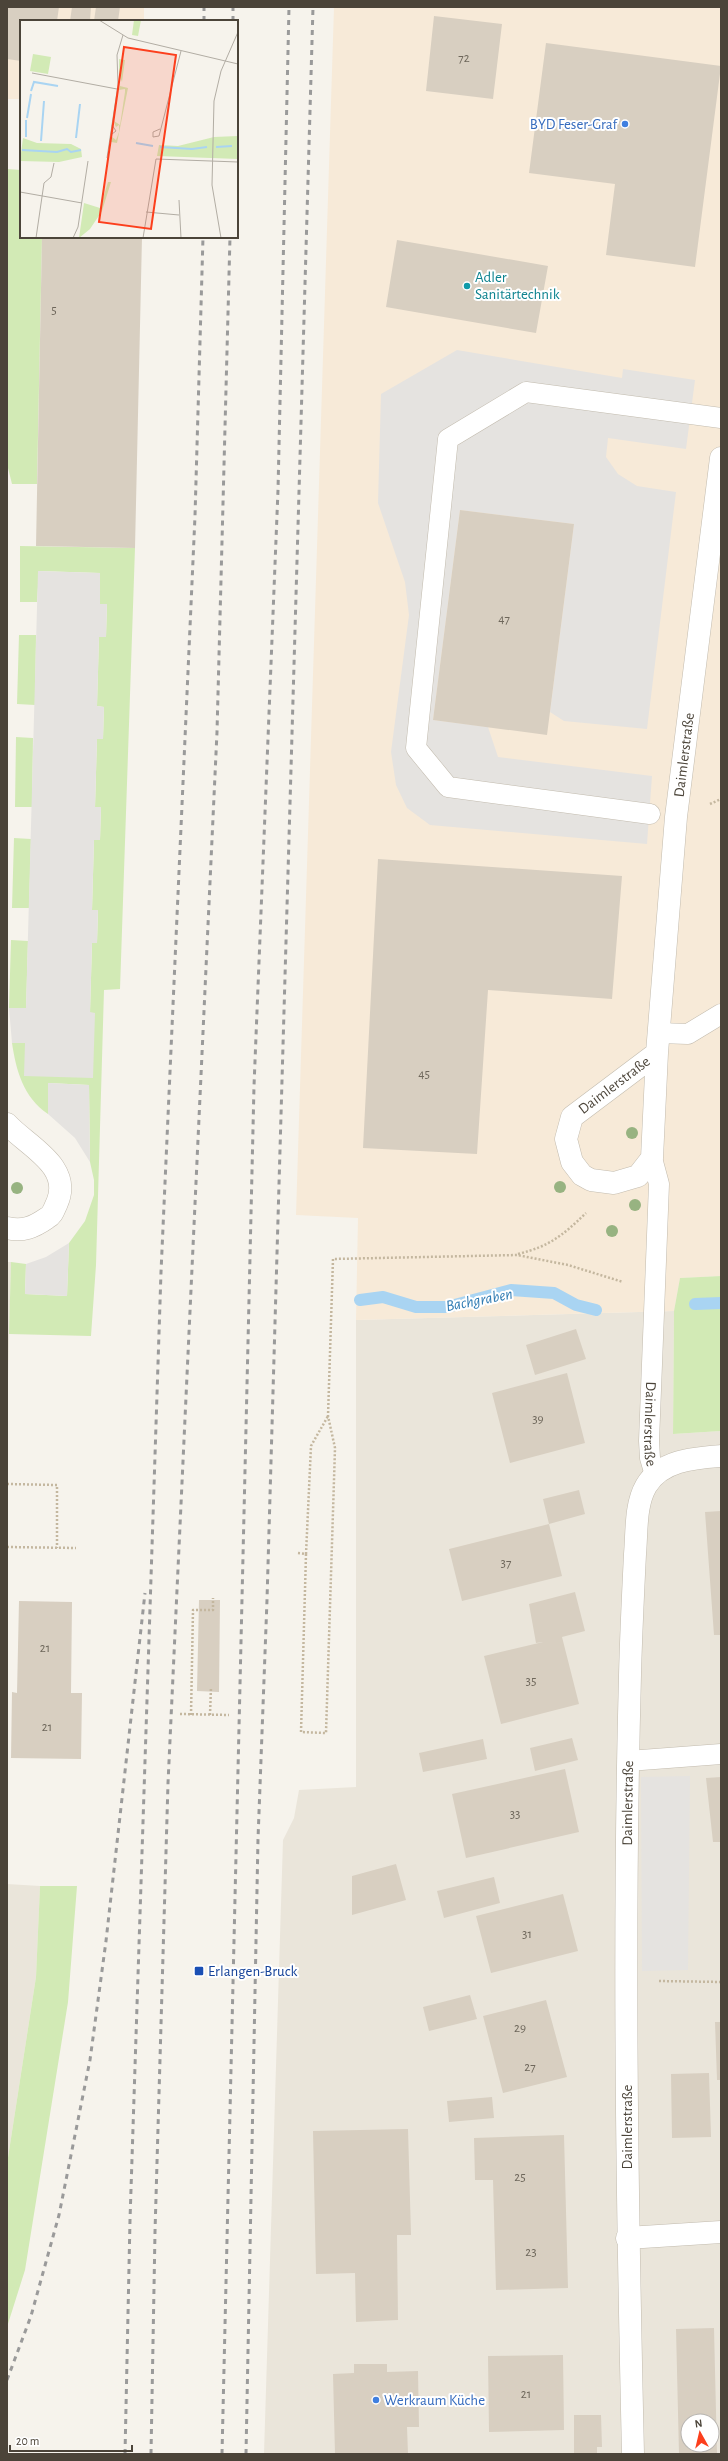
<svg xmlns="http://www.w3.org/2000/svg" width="728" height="2461" font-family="'Alegreya Sans',sans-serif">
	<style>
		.residential { fill: #eae5da; fill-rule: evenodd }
		.commercial { fill: #f7ead8 }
		.green { fill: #d2eab5 }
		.parking { fill: #e5e3e0 }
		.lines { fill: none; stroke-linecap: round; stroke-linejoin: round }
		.stream { stroke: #a9d4f2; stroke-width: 12 }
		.building { fill: #d8cfc1; fill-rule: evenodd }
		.lane-casing { stroke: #c2bbae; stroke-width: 21 }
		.street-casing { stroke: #c2bbae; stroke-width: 23 }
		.path { stroke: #c4b79f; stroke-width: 2.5; stroke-dasharray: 2 2; stroke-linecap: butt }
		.lane { stroke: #fff; stroke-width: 20 }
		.street { stroke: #fff; stroke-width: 22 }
		.rail { stroke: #9a9a9a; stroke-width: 3; stroke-dasharray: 5 5; stroke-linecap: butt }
		.tree { fill: #97b381 }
		.shop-dot { fill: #3f7fe0; stroke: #fff; stroke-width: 1.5 }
		.culture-dot { fill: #0f9aa8; stroke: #fff; stroke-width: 1.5 }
		.transit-dot { fill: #1a4fb4; stroke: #fff; stroke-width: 1.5 }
		.labels { text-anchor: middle; stroke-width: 4; stroke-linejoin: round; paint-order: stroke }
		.number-label { font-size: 13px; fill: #6e675b }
		.shop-label { font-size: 15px; fill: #366cbe; stroke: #fff; text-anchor: end }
		.culture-label { font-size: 15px; fill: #0d838f; stroke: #fff; text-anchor: start }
		.street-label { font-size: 15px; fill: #4b4439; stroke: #fff }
		.transit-label { font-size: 15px; fill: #164399; stroke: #fff; text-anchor: start }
		.water-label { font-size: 16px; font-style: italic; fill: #2e7ab2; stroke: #fff }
		.inset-river { fill: none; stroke: #a9d4f2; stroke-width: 2 }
		.inset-road { fill: none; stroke: #b2ada4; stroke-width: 1 }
		.view { fill: #fc3f1d; fill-opacity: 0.15; stroke: #fc3f1d; stroke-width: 2 }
		.inset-edge { fill: none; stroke: #4b4439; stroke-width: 2 }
	</style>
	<rect width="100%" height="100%" fill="#f6f3ec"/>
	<path class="residential" d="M7 1262H11L7 1417Z
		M674 1311 673 1434 721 1431V2454H264L283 1840 294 1818 299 1790 356 1787V1320ZM688 2421H712V2445H688Z
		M7 1884 40 1886 36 1977 7 2164Z"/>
	<path class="commercial" d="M7 7H144V21H21V99H7Z
		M334 7H721V1276L680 1278 674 1311 356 1320 358 1218 296 1215Z"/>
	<path class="green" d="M7 169 21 170V237H42L37 484H12L7 464Z
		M20 546 135 548 120 989 104 990 96 1265 91 1336 9 1334 11 1262 26 1264 25 1294 67 1296 69 1243 85 1221 94 1195V1180L90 1162 89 1085 48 1083V1114C23 1097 16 1070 12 1043H25L95 1013H90L92 943H97L98 911 92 910 94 840H100L101 807 95 808 97 738 103 739 104 707 97 706 99 637H106L107 605 100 604V573L39 571 37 602H20Z
		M19 635H36L35 705 17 704Z
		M16 737 33 738 32 807H15Z
		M14 838 31 839 29 908H12Z
		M11 940 28 941 26 1009 9 1008Z
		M721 1276V1431L673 1434 674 1311 680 1278Z
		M40 1886H77L68 2002 25 2270 7 2327V2164L36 1977Z"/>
	<path class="parking" d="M457 350 622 378 623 369 695 380 686 449 608 438 606 457 618 474 637 486 676 492 647 729 564 721 550 712 574 524 460 510 433 720 488 727 498 757 652 776 647 844 430 825 407 808 396 785 391 752 409 615 405 582 378 503 381 394Z
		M38 571 100 573V604H107L106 637H99L97 706 104 707 103 739H97L95 807H101L100 840H94L92 910H98L97 943H92L90 1012 95 1013 93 1078 24 1076 25 1043H12L9 1008H26Z
		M48 1083 89 1085 90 1162 75 1138 48 1114Z
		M69 1243 67 1296 25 1294 26 1264 46 1257Z
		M690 1776 688 1970 642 1971 641 1777Z"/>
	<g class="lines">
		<path class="stream" d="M360 1300 383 1297 416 1307H447L511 1290 554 1293 576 1305 596 1310
			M695 1304 721 1303"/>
	</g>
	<path class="building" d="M7 7H59L57 21H21V61L7 59Z
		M72 7H91L90 21H70Z
		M96 7H120L118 21H94Z
		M434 16 502 24 493 99 426 91Z
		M546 43 721 66 695 267 606 255 615 184 529 173Z
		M42 237H142L135 548 36 546Z
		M397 240 548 266 536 333 386 307Z
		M460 510 574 524 547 735 433 720Z
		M378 859 622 876 612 999 488 990 477 1154 363 1148Z
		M576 1329 586 1359 535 1375 526 1345Z
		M567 1373 585 1443 510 1463 492 1393Z
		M579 1490 585 1514 549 1524 543 1499Z
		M721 1511V1635H714L705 1512Z
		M549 1524 562 1576 462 1601 449 1549Z
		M575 1592 585 1631 562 1637 579 1704 501 1724 484 1656 543 1642 536 1643 529 1604Z
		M199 1600H220L219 1692 197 1691Z
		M19 1601 72 1602 71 1693H82L81 1759 11 1758 12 1692 17 1693Z
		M572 1738 578 1760 535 1771 530 1748Z
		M483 1739 487 1759 423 1772 419 1753Z
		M565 1769 579 1832 466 1858 452 1794Z
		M721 1777V1842H713L706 1778Z
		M396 1864 406 1900 352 1915V1876Z
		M494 1877 500 1903 444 1918 437 1891Z
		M563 1894 578 1951 491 1973 476 1916Z
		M470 1995 477 2019 429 2031 423 2007Z
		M546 2000 567 2077 503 2093 483 2016Z
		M715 2022H721V2080H717Z
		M709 2073 711 2137 672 2138 671 2074Z
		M492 2097 494 2118 449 2122 447 2101Z
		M408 2129 411 2235H397L398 2320 356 2322 355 2273 316 2274 313 2131Z
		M564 2135 568 2288 496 2290 493 2180H475L474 2138Z
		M714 2328 717 2454H679L676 2329ZM688 2421H712V2445H688Z
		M563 2355 564 2430 489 2432 488 2356Z
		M354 2364H387V2372L418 2371 419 2427H407L408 2454H335L333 2374 354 2373Z
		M574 2415H601L602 2447H597V2454H574Z"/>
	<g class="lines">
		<defs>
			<g id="lane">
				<path d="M650 814 448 787 416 748 448 439 526 392 721 418"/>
				<path d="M659 1033 688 1034 721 1014"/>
				<path id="s1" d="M652 1158 659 1184 649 1441 650 1458 655 1475"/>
				<path d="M628 1761 721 1754"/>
			</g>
			<g id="street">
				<path id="s2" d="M657 1053 572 1117 566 1139 572 1162 582 1175 591 1180 614 1183 638 1176 652 1158 657 1053 676 817 721 458"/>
				<path d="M7 1124C27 1146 73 1166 57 1203 54 1209 53 1215 47 1218 34 1227 23 1232 7 1228"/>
				<path d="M627 2238 721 2232"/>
				<path id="s3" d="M633 2454C627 2195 623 1935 630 1675 631 1635 633 1594 635 1554 637 1532 635 1505 646 1486 661 1460 694 1458 721 1456"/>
			</g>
		</defs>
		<use href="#lane" class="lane-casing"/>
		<use href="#street" class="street-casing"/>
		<path class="path" d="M710 804 721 799
			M518 1254C550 1246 562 1236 586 1213
			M7 1484 57 1485V1548
			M7 1547 76 1548
			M298 1553 306 1554 311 1446 328 1416
			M306 1554 301 1732 326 1733 335 1448 328 1416 333 1259 517 1255 568 1265 623 1282
			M180 1714 229 1715
			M191 1715 193 1610H213V1598
			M210 1715 211 1687
			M659 1981 721 1982"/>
		<use href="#lane" class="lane"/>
		<use href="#street" class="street"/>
		<path class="rail" d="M204 21V7
			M233 21V7
			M7 2380 31 2316 59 2215 90 2060 106 1941 145 1593
			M125 2454 130 2220 161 1272 195 516 203 237
			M151 2454 155 2232 168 1783 217 732 230 237
			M222 2454 254 1086 278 490 289 7
			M246 2454 258 1839 267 1600 313 7"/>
	</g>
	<g class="tree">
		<circle cx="632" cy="1133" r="6"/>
		<circle cx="560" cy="1187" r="6"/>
		<circle cx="17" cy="1188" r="6"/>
		<circle cx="635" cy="1205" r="6"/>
		<circle cx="612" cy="1231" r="6"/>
	</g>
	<g class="shop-dot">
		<circle cx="625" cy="124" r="4"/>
		<circle cx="376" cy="2400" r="4"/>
	</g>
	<circle class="culture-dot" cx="467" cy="286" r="4"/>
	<rect class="transit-dot" x="194" y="1966" width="10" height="10" rx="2"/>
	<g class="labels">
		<g class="number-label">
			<text x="464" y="62">72</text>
			<text x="54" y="314">5</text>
			<text x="504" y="623">47</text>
			<text x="424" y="1078">45</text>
			<text x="538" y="1423">39</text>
			<text x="506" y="1567">37</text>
			<text x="45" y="1652">21</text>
			<text x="531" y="1685">35</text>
			<text x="47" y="1731">21</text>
			<text x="515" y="1818">33</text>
			<text x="527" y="1938">31</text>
			<text x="520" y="2032">29</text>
			<text x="530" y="2071">27</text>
			<text x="520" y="2181">25</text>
			<text x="531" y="2256">23</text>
			<text x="526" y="2398">21</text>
		</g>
		<g class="shop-label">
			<text x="617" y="129">BYD Feser-Graf</text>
			<text x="384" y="2405" text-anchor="start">Werkraum Küche</text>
		</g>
		<g class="culture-label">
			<text x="475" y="282">Adler<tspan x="475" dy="17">Sanitärtechnik</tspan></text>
		</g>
		<g class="street-label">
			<text dy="5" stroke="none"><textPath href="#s2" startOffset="655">Daimlerstraße</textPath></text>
			<text transform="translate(614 1085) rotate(-37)" y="5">Daimlerstraße</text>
			<text dy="5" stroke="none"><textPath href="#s1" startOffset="267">Daimlerstraße</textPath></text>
			<text dy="5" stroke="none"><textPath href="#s3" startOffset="651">Daimlerstraße</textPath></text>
			<text transform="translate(627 2127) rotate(-90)" y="5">Daimlerstraße</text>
		</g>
		<g class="transit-label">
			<text x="208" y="1976">Erlangen-Bruck</text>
		</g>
		<g class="water-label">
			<text transform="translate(479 1299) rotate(-11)" y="6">Bachgraben</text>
		</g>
	</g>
	<g transform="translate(20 20)">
		<rect width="218" height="218" fill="#f6f3ec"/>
		<path d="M114 0H121L118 16 112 15ZM13 34 31 37 28 54 10 51ZM99 39 105 40 102 62 99 54ZM100 66 108 68 97 123 91 122 92 117 96 120 99 112V105L96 107 95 105 94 101 100 105 105 72V69L99 70ZM218 116V139L137 136 139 125 158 126 194 117ZM3 118 17 123 51 124 61 129 62 137 39 142 0 141ZM88 162H91L82 191 70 209 59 218 64 183 80 188Z" fill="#d2eab5"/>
		<path class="inset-river" d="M11 71 14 62 38 66M7 98 11 74M6 117V100M56 118 60 84M21 121 24 81M116 123 133 126M140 127 172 129 187 127M196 127 212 126M2 130 37 132 47 129 51 132 61 130"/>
		<path class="inset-road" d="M79 0 108 18 218 44M12 53 97 69M140 109 133 112V117L139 116 161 31M92 114 96 111 92 105M87 138 98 65 97 35 103 15M0 172 62 183M159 180 161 218M126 192 159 195M16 218 24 163 31 157 34 143M53 218 58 207 68 141M123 218 136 139 218 142M201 218 192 165 194 81 201 51 218 12"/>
		<path class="view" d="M104 27 156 35 131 209 79 202Z"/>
		<rect width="218" height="218" class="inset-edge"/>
	</g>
	<rect width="728" height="2461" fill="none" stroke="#4b4439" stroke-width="16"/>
	<g transform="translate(700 2433) rotate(352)"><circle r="19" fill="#ffffff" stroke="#b7b4b0"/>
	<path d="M0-3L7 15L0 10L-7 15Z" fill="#fc3f1d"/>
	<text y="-6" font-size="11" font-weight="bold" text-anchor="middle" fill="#4b4439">N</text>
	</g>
	<path d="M10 2445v6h122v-6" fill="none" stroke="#4b4439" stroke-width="2"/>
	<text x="16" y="2445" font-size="12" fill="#4b4439" stroke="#ffffff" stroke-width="3" paint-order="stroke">20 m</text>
</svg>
